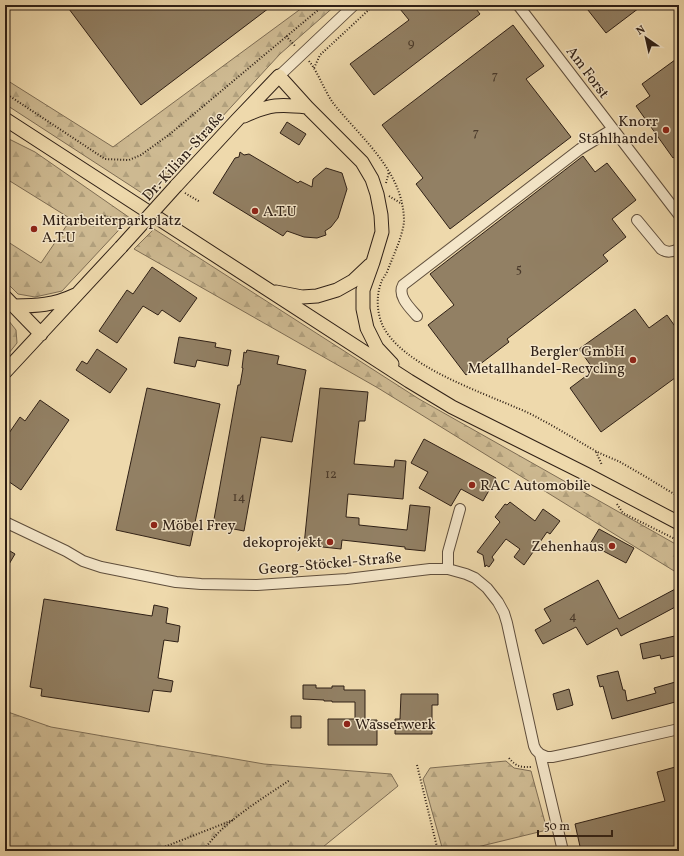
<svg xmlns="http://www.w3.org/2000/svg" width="684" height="856" font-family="Vollkorn,serif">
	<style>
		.forest { fill: url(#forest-firs); stroke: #7e6d54 }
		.building { fill: #928064; stroke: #2f2016 }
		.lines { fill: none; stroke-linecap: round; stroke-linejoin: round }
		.minor-casing { stroke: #5f4e3c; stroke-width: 12 }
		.major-casing { stroke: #2f2016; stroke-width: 15 }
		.path { stroke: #2f2016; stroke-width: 2; stroke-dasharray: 1 2; stroke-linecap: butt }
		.minor { stroke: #f4e6c9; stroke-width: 10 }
		.major { stroke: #eed9ac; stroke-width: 13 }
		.major-bridge-casing { stroke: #2f2016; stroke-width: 15; stroke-linecap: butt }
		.major-bridge { stroke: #eed9ac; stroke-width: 13 }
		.poi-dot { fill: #8f2418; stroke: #f4e6c9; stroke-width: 1.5 }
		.labels { text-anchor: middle; stroke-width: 3; stroke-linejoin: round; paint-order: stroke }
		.number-label { font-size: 13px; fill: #48382a }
		.street-label { font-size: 15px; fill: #2f2016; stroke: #f4e6c9 }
		.poi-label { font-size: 15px; fill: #2f2016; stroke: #f4e6c9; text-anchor: start }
	</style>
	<defs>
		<pattern id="forest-firs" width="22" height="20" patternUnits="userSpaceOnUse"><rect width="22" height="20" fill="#ceba92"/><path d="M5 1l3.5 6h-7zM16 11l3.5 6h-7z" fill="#b1a07d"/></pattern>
	</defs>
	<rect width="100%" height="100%" fill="#eed9ac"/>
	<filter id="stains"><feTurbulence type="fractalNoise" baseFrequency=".005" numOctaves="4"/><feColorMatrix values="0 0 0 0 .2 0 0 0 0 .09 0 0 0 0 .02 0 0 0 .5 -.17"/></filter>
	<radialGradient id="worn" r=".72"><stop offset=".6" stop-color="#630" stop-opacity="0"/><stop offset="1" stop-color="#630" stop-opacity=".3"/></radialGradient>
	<path class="forest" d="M306 5H336L280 54 148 197 5 104V79L113 147Z
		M5 137 35 152 130 218 62 291 35 297 18 294 5 281V240L41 263 71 219 5 178Z
		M154 229 419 399 679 546V574L378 388 134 249Z
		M5 316 16 330 17 343 9 353 5 357Z
		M5 711 51 727 264 764 391 774 398 786 318 851H5Z
		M506 761 514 768 531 771 547 830 461 851H443L423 779 430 768Z"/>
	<path class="building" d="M66 5H273L141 105Z
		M405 5H473L480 14 374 95 350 64 409 20 400 9Z
		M584 5H643L606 33Z
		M513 25 544 66 526 79 571 137 450 229 416 184 423 178 382 125Z
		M679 57V154L673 158 636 106 650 96 642 84Z
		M287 122 306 134 299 145 280 133Z
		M240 152 244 155 249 154 298 183 300 181 312 187 313 179 326 168 342 173 347 189 338 218 331 227 325 231 326 235 317 238 304 237 287 231 283 236 213 193 235 158 239 157Z
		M583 156 595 172 607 163 636 200 612 219 626 237 603 255 608 261 507 339 509 342 466 375 428 325 454 305 430 274Z
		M152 267 197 298 180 322 162 310 158 315 143 306 117 343 99 331 127 290 133 294Z
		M635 309 649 328 667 315 679 332V375L601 432 570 388 594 370 579 349Z
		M179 337 216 343 215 347 231 350 228 366 197 360 195 367 174 363Z
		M97 349 127 369 110 393 76 370 82 361 87 364Z
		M247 350 279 356 277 364 306 370 292 442 261 437 244 531 213 525 238 385H240L243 368H242L244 352 246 353Z
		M147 388 220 404 190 546 116 530Z
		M320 388 368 392 365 421H359L354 464 394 467 395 460 406 461 403 499 348 494 346 517 359 518V525L407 530 410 505 430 507 425 551 405 549V547L342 540 341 549 304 545Z
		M40 400 69 420 21 490 5 479V439L20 417 25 421Z
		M424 439 496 478 483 501 461 489 451 506 419 488 428 472 411 463Z
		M510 502 535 521 543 509 560 521 550 534 547 532 524 565 514 557 520 549 506 539 492 557 494 560 489 567 486 565 485 567 483 555 477 552 500 522 495 517 505 504 507 505Z
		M599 529 634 548 626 563 590 544Z
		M5 548 15 554 5 571Z
		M598 580 619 619 679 587V605L621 636 617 628 587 645 576 627 543 644 535 630 551 621 544 609Z
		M44 599 152 616 154 605 168 608 166 623 180 626 178 642 164 640 158 678 173 681 171 692 153 690 149 712 41 696 42 689 30 687Z
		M679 635V655L661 659 660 655 643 659 640 644Z
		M618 671 623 690H625L627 701 656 693 654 688 679 681V701L612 719 603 686 600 687 597 676Z
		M303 685H316V688H332V686H344V690H365V720H377V745H328V719H355V702H332V701H324V700L303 699Z
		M569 689 573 705 557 710 553 694Z
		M401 694H438V705H432V734H395V719H400Z
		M291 716H301V728H291Z
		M679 766V851H581L575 824 665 801 657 772Z"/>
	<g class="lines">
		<defs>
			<path id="minor" d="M518 5 679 215
				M279 76 354 5
				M637 220 661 249C667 253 672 252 679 249
				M417 316C410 308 397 296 403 285L580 149 613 129
				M5 522 66 551 83 561 101 567 176 582 201 584 257 585 347 579 430 569H448L466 574 475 578 487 588 498 602 504 613 507 623 534 746 536 750 540 754 563 851
				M448 569V552L460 509
				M540 754 547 757H552L581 751 679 729"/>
			<path id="major" d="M244 116C270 104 280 104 307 107
				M5 119 409 381 452 407 586 474 679 523
				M176 186 237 120 279 76 307 107 362 162 372 179 377 194 381 215 382 232 373 262 363 290V309L367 328 377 348 392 364
				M276 292 302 297 317 296 337 290 353 281 370 265
				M5 297 41 334
				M14 306C37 306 54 305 75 295
				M5 372 121 247"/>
		</defs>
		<use href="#minor" class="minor-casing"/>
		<use href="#major" class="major-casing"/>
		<path class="path" d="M286 36 295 46
			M309 61C319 74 324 90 333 103 361 138 403 171 404 220 404 227 401 235 399 242 395 252 391 262 387 272 385 276 382 279 381 283 376 296 377 312 382 324 400 365 479 391 517 408 525 411 533 415 540 419 559 429 576 440 594 450 602 455 612 458 620 462 640 473 659 485 679 497
			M314 68 320 55 374 5
			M5 93 105 159 129 160 141 155 170 134 324 5
			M386 183 389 172
			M185 193 200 202
			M389 196 402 204
			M63 223 80 221 105 216 116 219 125 226
			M596 452 602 465
			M617 504 623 513 679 541
			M509 758C517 768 522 767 533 767
			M417 765 438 851
			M154 851 233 820
			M202 851C208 845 213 838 219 832 240 812 266 796 290 780"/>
		<use href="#minor" class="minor"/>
		<use href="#major" class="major"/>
		<defs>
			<path id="major-bridge" d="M121 247 176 186"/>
		</defs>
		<use href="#major-bridge" class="major-bridge-casing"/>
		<use href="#major-bridge" class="major-bridge"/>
	</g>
	<g class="poi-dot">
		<circle cx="666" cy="130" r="4"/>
		<circle cx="255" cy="211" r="4"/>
		<circle cx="34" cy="229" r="4"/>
		<circle cx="633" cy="360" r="4"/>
		<circle cx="472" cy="485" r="4"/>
		<circle cx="154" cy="525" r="4"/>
		<circle cx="330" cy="542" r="4"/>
		<circle cx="612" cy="546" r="4"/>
		<circle cx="347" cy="724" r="4"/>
	</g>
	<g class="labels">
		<g class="number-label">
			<text x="411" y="47">9</text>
			<text x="495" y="79">7</text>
			<text x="476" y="136">7</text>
			<text x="519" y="273">5</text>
			<text x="331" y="478">12</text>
			<text x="239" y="501">14</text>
			<text x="573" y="620">4</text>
		</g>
		<g class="street-label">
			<text transform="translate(588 72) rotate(53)" y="5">Am Forst</text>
			<text transform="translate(183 156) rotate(-48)" y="5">Dr.-Kilian-Straße</text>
			<text transform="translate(330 563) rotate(-5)" y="5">Georg-Stöckel-Straße</text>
		</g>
		<g class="poi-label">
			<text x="658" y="126" text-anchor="end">Knorr<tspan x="658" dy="17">Stahlhandel</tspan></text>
			<text x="263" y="216">A.T.U</text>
			<text x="42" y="225">Mitarbeiterparkplatz<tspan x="42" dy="17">A.T.U</tspan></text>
			<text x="625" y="356" text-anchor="end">Bergler GmbH<tspan x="625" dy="17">Metallhandel-Recycling</tspan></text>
			<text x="480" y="490">RAC Automobile</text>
			<text x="162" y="530">Möbel Frey</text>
			<text x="322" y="547" text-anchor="end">dekoprojekt</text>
			<text x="604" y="551" text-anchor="end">Zehenhaus</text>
			<text x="355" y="729">Wasserwerk</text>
		</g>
	</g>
	<rect width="684" height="856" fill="none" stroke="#eed9ac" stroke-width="20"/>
	<rect x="6" y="6" width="672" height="844" fill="none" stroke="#2f2016" stroke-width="2"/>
	<rect x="10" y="10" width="664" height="836" fill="none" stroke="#2f2016"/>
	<g transform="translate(646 38) rotate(326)" stroke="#f4e6c9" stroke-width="3" paint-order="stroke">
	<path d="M0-3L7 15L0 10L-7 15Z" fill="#2f2016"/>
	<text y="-6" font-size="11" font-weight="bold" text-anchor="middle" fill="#2f2016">N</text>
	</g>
	<path d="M538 830v6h74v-6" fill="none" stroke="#2f2016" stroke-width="2"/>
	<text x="544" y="830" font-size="12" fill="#2f2016" stroke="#f4e6c9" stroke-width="3" paint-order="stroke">50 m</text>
	<rect width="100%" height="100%" filter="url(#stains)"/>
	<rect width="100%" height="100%" fill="url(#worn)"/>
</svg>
